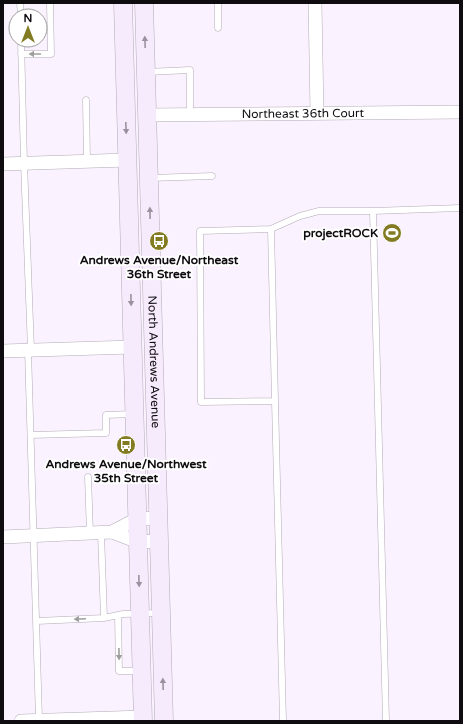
<svg xmlns="http://www.w3.org/2000/svg" width="463" height="724" font-family="'Varela Round',sans-serif">
	<style>
		.lines { fill: none; stroke-linecap: round; stroke-linejoin: round }
		.lane-casing { stroke: #b2abb6; stroke-width: 7 }
		.street-casing { stroke: #b2abb6; stroke-width: 14 }
		.secondary-casing { stroke: #b2abb6; stroke-width: 19 }
		.lane { stroke: #fff; stroke-width: 6 }
		.street { stroke: #fff; stroke-width: 13 }
		.secondary { stroke: #f6ebfc; stroke-width: 18 }
		.oneway { fill: #9a929e }
		.oneway2 { fill: #9f9e9f }
		.labels { text-anchor: middle; stroke-width: 4; stroke-linejoin: round; paint-order: stroke }
		.street-label { font-size: 12px; fill: #0f0c10; stroke: #fff }
		.poi-label { font-size: 12px; font-weight: bold; fill: #0f0c10; stroke: #fff }
	</style>
	<rect width="100%" height="100%" fill="#faf2fe"/>
	<g class="lines">
		<defs>
			<path id="lane" d="M20 3 21 16
				M218 3V28
				M21 40 24 163 31 350
				M21 54H51L50 3
				M147 72 190 70V114
				M86 100 87 162
				M150 178 212 176
				M373 211 460 208
				M271 229 275 401
				M28 350 39 720
				M31 435 106 433V415L133 414
				M88 477 90 533
				M101 533 104 618
				M118 615 119 671H141
				M37 621 104 618 123 614 159 613
				M283 721 275 401 201 402 200 231 271 229 300 216 319 211H373L386 721"/>
			<g id="street">
				<path d="M315 3 317 113"/>
				<path id="s1" d="M146 115 460 112"/>
				<path d="M3 164 127 160"/>
				<path d="M3 351 132 347"/>
				<path d="M112 532 138 542 158 541"/>
				<path d="M3 537 112 532 137 519 158 518"/>
				<path d="M21 721 143 717"/>
			</g>
			<g id="secondary">
				<path d="M123 3 143 721"/>
				<path id="s2" d="M144 3 164 721"/>
			</g>
		</defs>
		<use href="#lane" class="lane-casing"/>
		<use href="#street" class="street-casing"/>
		<use href="#secondary" class="secondary-casing"/>
		<use href="#lane" class="lane"/>
		<use href="#street" class="street"/>
		<use href="#secondary" class="secondary"/>
	</g>
	<defs><path id="oneway-solid" d="M-6-.8H1V-3.2L6.5 0L1 3.2V.8H-6Z"/></defs>
	<g class="oneway">
		<use href="#oneway-solid" transform="translate(145 42) rotate(-92)"/>
		<use href="#oneway-solid" transform="translate(126 128) rotate(88)"/>
		<use href="#oneway-solid" transform="translate(150 213) rotate(-91)"/>
		<use href="#oneway-solid" transform="translate(131 300) rotate(89)"/>
		<use href="#oneway-solid" transform="translate(139 581) rotate(88)"/>
		<use href="#oneway-solid" transform="translate(163 684) rotate(-92)"/>
	</g>
	<g class="oneway2">
		<use href="#oneway-solid" transform="translate(35 54) rotate(180)"/>
		<use href="#oneway-solid" transform="translate(80 619) rotate(178)"/>
		<use href="#oneway-solid" transform="translate(119 654) rotate(89)"/>
	</g>
	<defs>
		<symbol id="stadium-disc" viewBox="-11 -11 22 22"><circle r="9.5" fill="#837b21" stroke="#fff"/><path d="M0-5a6.5 5 0 1 0 0 10a6.5 5 0 1 0 0-10ZM-3.5-1.8h7v3.6h-7Z" fill="#fff"/></symbol>
		<symbol id="bus-disc" viewBox="-11 -11 22 22"><circle r="9.5" fill="#837b21" stroke="#fff"/><path d="M-5-6H5V4H4V6H2V4H-2V6H-4V4H-5ZM-3.5-4V0h7V-4ZM-3.5 1.2v1.5H-2V1.2ZM2 1.2v1.5H3.5V1.2Z" fill="#fff"/></symbol>
	</defs>
	<g fill-rule="evenodd">
		<use href="#stadium-disc" x="381" y="222" width="22" height="22"/>
		<use href="#bus-disc" x="148" y="230" width="22" height="22"/>
		<use href="#bus-disc" x="115" y="434" width="22" height="22"/>
	</g>
	<g class="labels">
		<g class="street-label">
			<text dy="4" stroke="none"><textPath href="#s1" startOffset="157">Northeast 36th Court</textPath></text>
			<text dy="4" stroke="none"><textPath href="#s2" startOffset="359">North Andrews Avenue</textPath></text>
		</g>
		<g class="poi-label">
			<text x="378" y="237" text-anchor="end">projectROCK</text>
			<text x="159" y="264">Andrews Avenue/Northeast<tspan x="159" dy="14">36th Street</tspan></text>
			<text x="126" y="468">Andrews Avenue/Northwest<tspan x="126" dy="14">35th Street</tspan></text>
		</g>
	</g>
	<rect width="463" height="724" fill="none" stroke="#0f0c10" stroke-width="8"/>
	<g transform="translate(28 28)"><circle r="19" fill="#ffffff" stroke="#9f9e9f"/>
	<path d="M0-3L7 15L0 10L-7 15Z" fill="#837b21"/>
	<text y="-6" font-size="11" font-weight="bold" text-anchor="middle" fill="#0f0c10">N</text>
	</g>
</svg>
